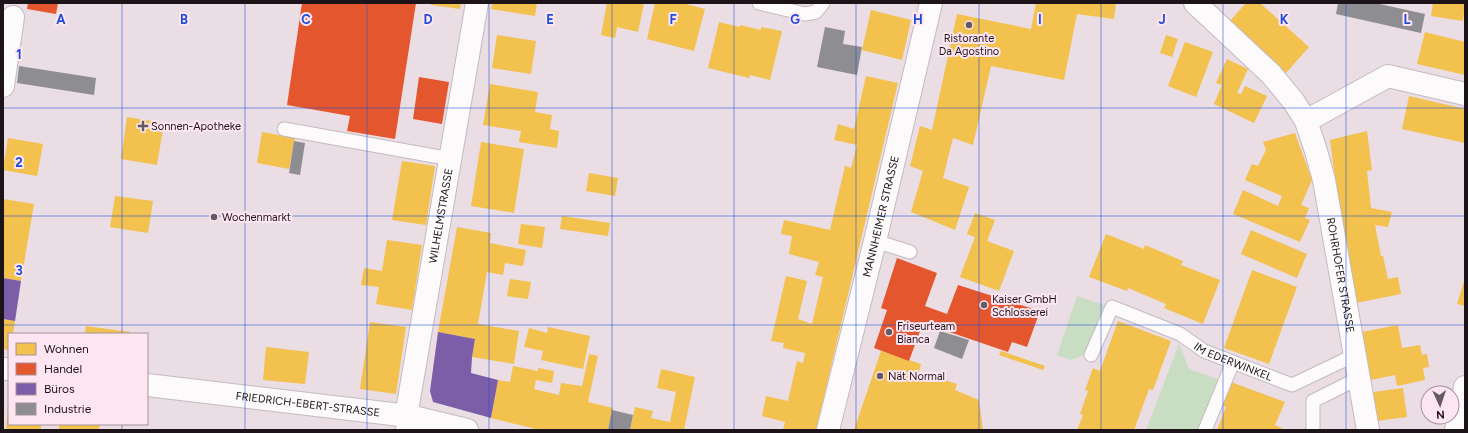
<svg xmlns="http://www.w3.org/2000/svg" width="1468" height="433" font-family="Figtree,sans-serif">
	<style>
		.green { fill: #c9ddc3 }
		.homes { fill: #f2c14e }
		.shops { fill: #e4572e }
		.offices { fill: #7b5ea7 }
		.industry { fill: #8d8d92 }
		.lines { fill: none; stroke-linecap: round; stroke-linejoin: round }
		.lane-casing { stroke: #c4babf; stroke-width: 15 }
		.street-casing { stroke: #c4babf; stroke-width: 24 }
		.secondary-casing { stroke: #c4babf; stroke-width: 24 }
		.lane { stroke: #fcfafb; stroke-width: 13 }
		.street { stroke: #fcfafb; stroke-width: 22 }
		.secondary { stroke: #fcfafb; stroke-width: 22 }
		.grid { fill: none; stroke: #1d4ed8; stroke-width: 1; stroke-opacity: 0.55 }
		.poi-dot { fill: #645a60; stroke: #fee5f2; stroke-width: 1.5 }
		.labels { text-anchor: middle; stroke-width: 4; stroke-linejoin: round; paint-order: stroke }
		.poi-label { font-size: 11px; fill: #1c1419; stroke: #fee5f2; text-anchor: start }
		.street-label { font-size: 11px; fill: #1c1419; stroke: #fee5f2 }
		.grid-label { font-size: 13px; text-anchor: middle; font-weight: bold; fill: #1d4ed8; stroke: #fee5f2; stroke-width: 4; stroke-linejoin: round; paint-order: stroke }
	</style>
	<rect width="100%" height="100%" fill="#eadde4"/>
	<path class="green" d="M1077 296 1104 305 1086 354 1071 360 1057 355Z
		M1179 344 1189 369 1220 380 1199 430H1146Z"/>
	<path class="homes" d="M431 3H461L460 9 431 5Z
		M492 3H537L535 16 491 9Z
		M607 3H644L638 32 617 27 615 38 601 35Z
		M655 3H682L705 9 694 51 647 39Z
		M1036 3H1116L1114 19 1077 14 1064 80 991 66 973 145 953 138 943 178 969 187 955 230 911 212 923 171 910 166 920 126 932 130 957 14 1031 29Z
		M1246 3H1260L1309 47 1286 73 1229 22Z
		M1433 3H1465L1463 21 1431 16Z
		M871 10 911 20 902 60 862 50Z
		M719 22 740 27V25L761 30V27L782 31 770 80 750 75 749 78 708 68Z
		M1425 32 1465 42V75L1417 64Z
		M497 35 536 41 531 74 492 68Z
		M1166 35 1178 39 1172 57 1160 53Z
		M1185 42 1213 52 1196 97 1168 86Z
		M1227 59 1248 69 1237 93 1241 94 1245 86 1267 96 1254 123 1214 104 1222 85 1216 83Z
		M866 76 898 83 816 430H783L785 422 762 416 766 396 788 401 797 361 803 363 805 353 783 348 784 343 771 341 786 276 807 281 798 319 812 324 823 277 815 275 819 262 789 254 792 236 781 234 784 220 830 230 845 166 851 168 857 145 834 140 838 124 854 129Z
		M490 84 538 92 535 112 552 115 550 129 559 131 557 148 519 142 521 131 483 125Z
		M1409 96 1465 109V143L1402 129Z
		M127 117 164 123 157 165 121 159Z
		M1367 131 1372 170 1367 171 1371 208 1392 212 1388 227 1375 225 1381 256H1383L1388 279 1398 277 1401 294 1356 303 1335 178 1330 140Z
		M262 132 295 138 289 169 257 163Z
		M1295 133 1312 180 1301 205 1309 208 1305 218 1310 220 1300 242 1233 214 1243 190 1278 206 1282 196 1245 180 1252 164 1258 166 1266 150 1263 142Z
		M8 138 43 144 37 176 3 170Z
		M481 142 524 149 514 213 471 206Z
		M402 161 435 166 426 225 392 220Z
		M589 173 618 178 615 196 586 191Z
		M115 196 153 201 148 233 110 227Z
		M3 199 34 204 21 281 3 278Z
		M975 213 995 220 987 241 1014 251 999 291 960 277 975 237 967 234Z
		M562 216 610 223 608 236 560 229Z
		M521 224 545 227 542 248 518 244Z
		M457 227 491 233 490 243 526 250 523 266 505 263 503 275 487 272 478 324 519 331 514 364 472 357 475 339 438 332Z
		M1251 230 1307 254 1297 278 1241 254Z
		M1106 234 1144 249 1145 245 1183 261 1181 265 1220 280 1203 324 1164 308 1166 304 1128 288 1127 291 1089 277Z
		M387 240 422 245 412 310 376 304 379 287 361 285 364 268 382 271Z
		M1252 270 1297 287 1269 364 1224 348Z
		M1465 278V306L1457 304Z
		M510 279 531 282 528 299 507 296Z
		M3 319 15 321 13 334H9V350L3 349Z
		M1118 321 1171 341 1153 390 1149 389 1134 430H1077L1083 415 1080 414 1088 391 1085 390 1093 368 1100 371Z
		M370 322 406 327 396 394 360 389Z
		M1398 325 1402 348 1420 345 1422 355 1427 354 1429 367 1423 368 1425 380 1397 386 1395 375 1371 380 1362 332Z
		M86 326 130 332V334H85Z
		M548 327 590 336 583 369 541 360 543 351 524 347 529 328 547 333Z
		M266 347 309 352 305 384 263 380Z
		M881 351 921 364 919 372 957 384 955 390 979 400 983 430H854Z
		M1001 351 1045 366 1043 370 999 355Z
		M589 354 598 356 588 402 613 408 608 430H540L491 418 498 380 510 382 513 366 538 371V368L554 371 552 383 536 380 534 389 559 395 561 383 582 386Z
		M661 369 695 377 684 430H630L635 407 653 411 651 418 670 422 676 392 657 388Z
		M1231 382 1285 402 1275 425 1282 428 1281 430H1217L1226 407 1222 405Z
		M1403 388 1407 417 1377 421 1373 392Z
		M8 407 9 424H41V430H6Z
		M59 424H100L99 430H59Z"/>
	<path class="shops" d="M28 3H58L56 14 27 9Z
		M302 3H416L395 139 347 131 350 116 287 105Z
		M419 77 449 82 442 124 413 119Z
		M897 258 937 273 925 306 947 314 958 285 1040 311 1027 347 1012 342 1008 352 923 323 909 361 874 348 887 310 881 308Z"/>
	<path class="offices" d="M3 278 21 281 15 321 3 319Z
		M438 332 475 339 472 357 471 373 498 380 491 418 433 402 430 391Z"/>
	<path class="industry" d="M1338 3H1375L1425 14 1421 33 1336 14Z
		M825 27 845 31 843 44 862 47 857 75 817 67Z
		M19 66 96 78 94 95 17 83Z
		M294 141 305 143 300 175 289 173Z
		M940 331 969 340 962 359 934 348Z
		M612 410 633 415 630 430H608Z"/>
	<g class="lines">
		<defs>
			<g id="lane">
				<path d="M759 3 805 14 816 12 823 3"/>
				<path d="M284 129 451 159"/>
				<path d="M875 241 910 252"/>
				<path id="s1" d="M1091 355 1112 307 1180 334 1204 351 1292 385 1355 355"/>
				<path d="M1205 430 1233 362"/>
				<path d="M1313 430V401L1359 378"/>
			</g>
			<g id="street">
				<path d="M3 86 13 17"/>
				<path d="M1306 121 1388 76 1465 94"/>
				<path d="M3 369H9"/>
				<path id="s2" d="M147 385 409 416 467 430"/>
				<path id="s3" d="M407 430 409 416 408 405 477 3"/>
				<path d="M1456 430 1465 387"/>
			</g>
			<g id="secondary">
				<path id="s4" d="M1195 3 1271 74 1294 102 1306 121 1316 151 1324 180 1368 430"/>
				<path id="s5" d="M828 430 875 241 931 3"/>
			</g>
		</defs>
		<use href="#lane" class="lane-casing"/>
		<use href="#street" class="street-casing"/>
		<use href="#secondary" class="secondary-casing"/>
		<use href="#lane" class="lane"/>
		<use href="#street" class="street"/>
		<use href="#secondary" class="secondary"/>
	</g>
	<path class="grid" d="M122 3V334M245 3V430M367 3V430M489 3V430M612 3V430M734 3V430M856 3V430M979 3V430M1101 3V430M1223 3V430M1346 3V430M3 108H1465M3 216H1465M3 325H1465M122 424V430"/>
	<g class="poi-dot">
		<circle cx="969" cy="25" r="4"/>
		<path d="M141 120h4v4h4v4h-4v4h-4v-4h-4v-4h4z"/>
		<circle cx="214" cy="217" r="4"/>
		<circle cx="984" cy="305" r="4"/>
		<circle cx="889" cy="332" r="4"/>
		<circle cx="880" cy="376" r="4"/>
	</g>
	<g class="labels">
		<g class="poi-label">
			<text x="969" y="42" text-anchor="middle">Ristorante<tspan x="969" dy="13">Da Agostino</tspan></text>
			<text x="151" y="130">Sonnen-Apotheke</text>
			<text x="222" y="221">Wochenmarkt</text>
			<text x="992" y="303">Kaiser GmbH<tspan x="992" dy="13">Schlosserei</tspan></text>
			<text x="897" y="330">Friseurteam<tspan x="897" dy="13">Bianca</tspan></text>
			<text x="888" y="380">Nät Normal</text>
		</g>
		<g class="street-label">
			<text dy="4" stroke="none"><textPath href="#s3" startOffset="217">WILHELMSTRASSE</textPath></text>
			<text dy="4" stroke="none"><textPath href="#s5" startOffset="220">MANNHEIMER STRASSE</textPath></text>
			<text dy="4" stroke="none"><textPath href="#s4" startOffset="321">ROHRHOFER STRASSE</textPath></text>
			<text dy="4" stroke="none"><textPath href="#s1" startOffset="186">IM EDERWINKEL</textPath></text>
			<text dy="4" stroke="none"><textPath href="#s2" startOffset="162">FRIEDRICH-EBERT-STRASSE</textPath></text>
		</g>
	</g>
	<g class="grid-label">
		<text x="61" y="24">A</text>
		<text x="184" y="24">B</text>
		<text x="306" y="24">C</text>
		<text x="428" y="24">D</text>
		<text x="550" y="24">E</text>
		<text x="673" y="24">F</text>
		<text x="795" y="24">G</text>
		<text x="918" y="24">H</text>
		<text x="1040" y="24">I</text>
		<text x="1162" y="24">J</text>
		<text x="1284" y="24">K</text>
		<text x="1407" y="24">L</text>
		<text x="19" y="59">1</text>
		<text x="19" y="167">2</text>
		<text x="19" y="275">3</text>
	</g>
	<rect width="1468" height="433" fill="none" stroke="#1c1419" stroke-width="8"/>
	<rect x="8" y="333" width="140" height="92" fill="#fee5f2" stroke="#a4919b"/>
	<rect x="16" y="343" width="20" height="12" fill="#f2c14e" stroke="#a4919b"/>
	<text x="44" y="353" font-size="12" fill="#1c1419">Wohnen</text>
	<rect x="16" y="363" width="20" height="12" fill="#e4572e" stroke="#a4919b"/>
	<text x="44" y="373" font-size="12" fill="#1c1419">Handel</text>
	<rect x="16" y="383" width="20" height="12" fill="#7b5ea7" stroke="#a4919b"/>
	<text x="44" y="393" font-size="12" fill="#1c1419">Büros</text>
	<rect x="16" y="403" width="20" height="12" fill="#8d8d92" stroke="#a4919b"/>
	<text x="44" y="413" font-size="12" fill="#1c1419">Industrie</text>
	<g transform="translate(1440 405) rotate(177)"><circle r="19" fill="#fee5f2" stroke="#a4919b"/>
	<path d="M0-3L7 15L0 10L-7 15Z" fill="#645a60"/>
	<text y="-6" font-size="11" font-weight="bold" text-anchor="middle" fill="#1c1419">N</text>
	</g>
</svg>
